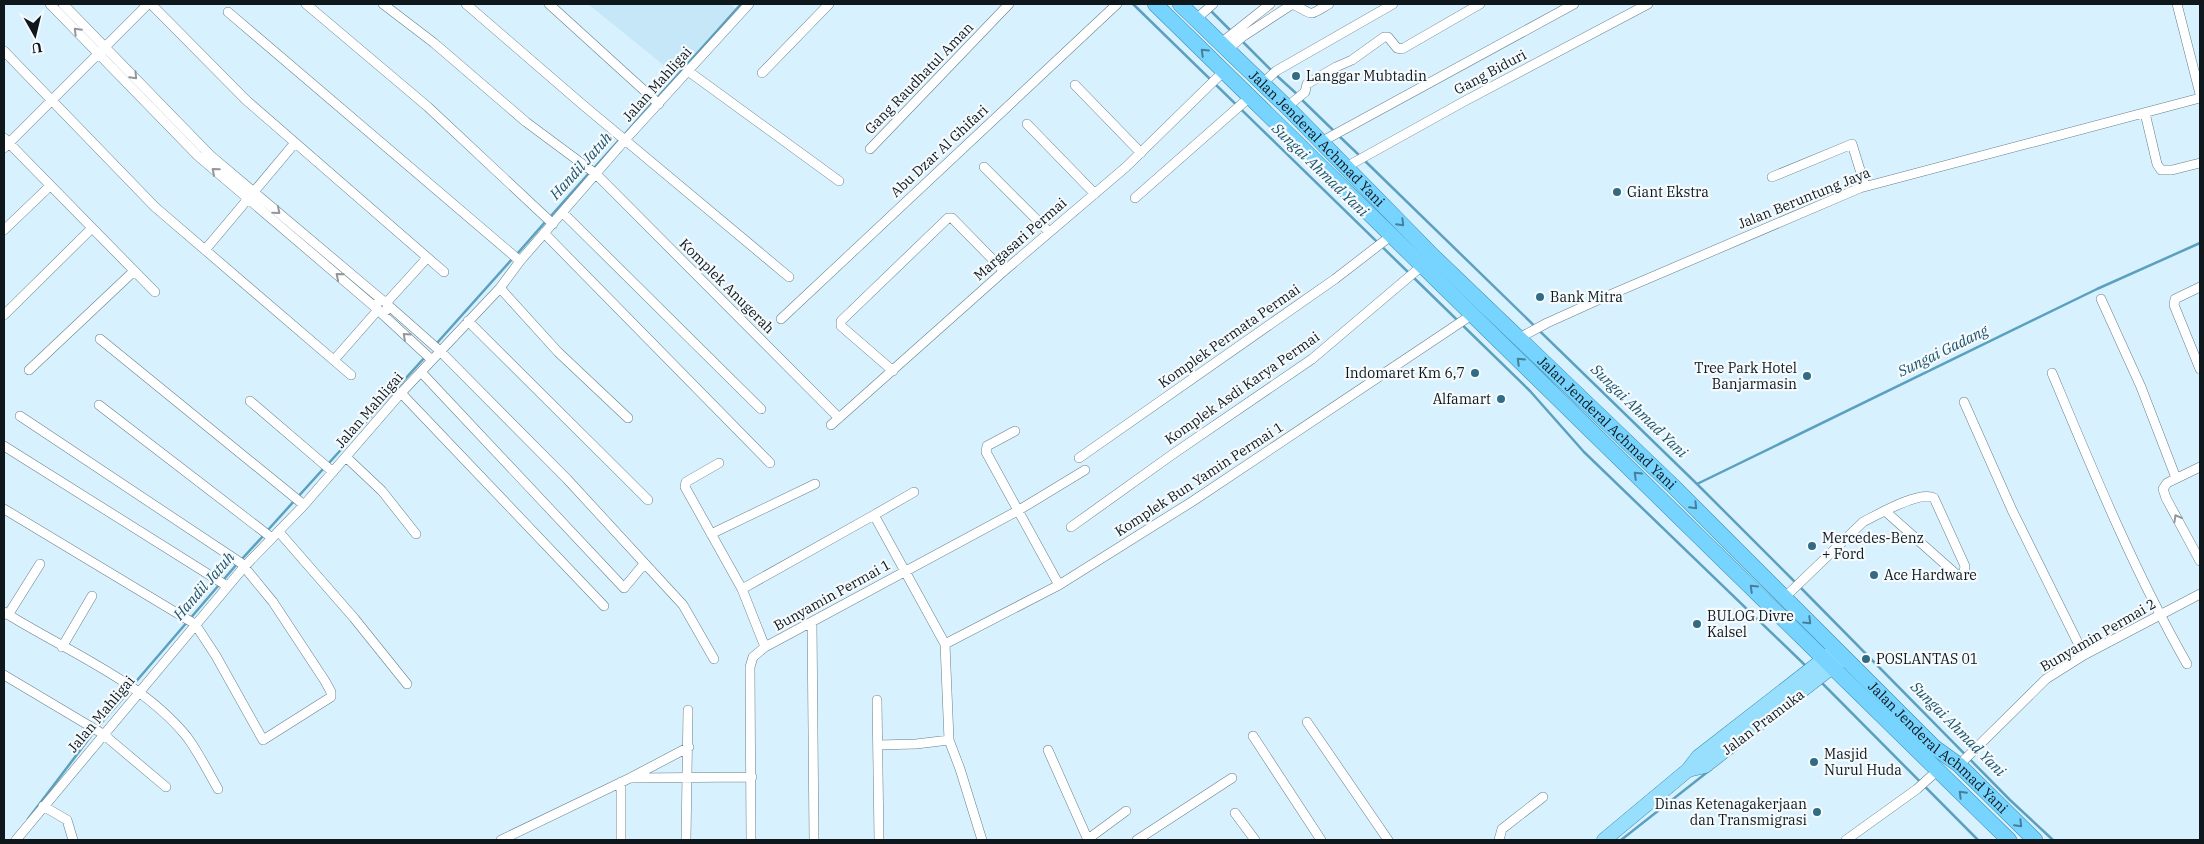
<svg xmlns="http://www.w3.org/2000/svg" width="2204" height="844" font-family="'IBM Plex Serif',serif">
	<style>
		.built { fill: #c5e7f8 }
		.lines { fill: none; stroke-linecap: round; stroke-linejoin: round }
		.stream { stroke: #5ca0bf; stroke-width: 2.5 }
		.minor-casing { stroke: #687f8a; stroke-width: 10 }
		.primary-casing { stroke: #3b8bae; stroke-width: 15 }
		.trunk-casing { stroke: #3b8bae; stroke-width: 16 }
		.minor { stroke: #fff; stroke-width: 9 }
		.primary { stroke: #98dffe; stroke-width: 14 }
		.trunk { stroke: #76d4fe; stroke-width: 15 }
		.oneway { stroke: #939799 }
		.oneway2 { stroke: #477f98 }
		.poi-dot { fill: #326b84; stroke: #f5fafd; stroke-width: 2 }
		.labels { text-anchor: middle; stroke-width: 4.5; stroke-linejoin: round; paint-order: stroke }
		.street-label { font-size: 14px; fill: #0e171c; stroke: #f5fafd }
		.poi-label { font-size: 14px; fill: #0e171c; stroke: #f5fafd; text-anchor: start }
		.water-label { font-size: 15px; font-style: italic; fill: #1d536b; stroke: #f5fafd }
	</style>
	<rect width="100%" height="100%" fill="#d7f1fe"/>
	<path class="built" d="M588 4H730L738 11 677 76Z"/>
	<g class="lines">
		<path class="stream" d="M1133 4 1409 273
			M1210 10 1231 31
			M1241 40 1272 71
			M1276 75 1298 95
			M657 98 741 4
			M1301 99 1335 132
			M624 135 653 102
			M1339 136 1360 156
			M1364 160 1697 484 1796 583
			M594 168 620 139
			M550 217 590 172
			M517 254 546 221
			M1413 277 1530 391 1584 452 1807 667
			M437 343 513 258
			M328 464 425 357
			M1697 484 2097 289 2200 243
			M267 531 324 468
			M241 560 264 535
			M1800 587 2010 800 2053 840
			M1821 682 1978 840
			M133 685 237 564
			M98 727 130 690
			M28 819 94 732
			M1621 840 1710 770"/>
		<defs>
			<path id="minor" d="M50 4 198 156 376 308
				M63 4 210 155 382 300 387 302V310L382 313 376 308 377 303 382 300
				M151 4 246 100 444 272
				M306 4 428 107 553 224
				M383 4 434 43 526 122 596 174 839 418
				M466 4 583 105 789 277
				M549 4 659 104
				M2177 4 2200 94
				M228 12 520 261
				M1196 19 1213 4
				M1221 43 1270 4
				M1228 49 1242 37 1291 5H1294C1315 14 1305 18 1329 4
				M4 51 155 207 351 375
				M688 71 839 181
				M762 73 829 4
				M1263 83 1276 71 1393 4
				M1075 85 1141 153
				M1287 107 1305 92 1307 84 1336 67 1352 60 1384 37H1388L1397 48 1402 49 1480 4
				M2145 113 2157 164 2161 170H2172L2200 163
				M1027 124 1095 194
				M4 138 155 292
				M1321 142 1574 4
				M4 148 148 4
				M870 149 1009 4
				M984 167 1049 232
				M1346 167 1463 102 1648 4
				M1772 177 1852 144 1865 186
				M1135 198 1251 96
				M563 213 761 409
				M4 230 50 186
				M544 233 770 463
				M205 250 294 144
				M2200 287 2175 299 2174 305 2200 369
				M500 288 558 352 628 418
				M2101 299 2141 387 2176 478
				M387 302 427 258
				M388 305 440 351 567 479 683 605 714 659
				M380 312 432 360
				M4 315 92 228
				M781 319 1117 4
				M468 321 648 500
				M1519 338 1547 323 1598 300 1860 188 2200 98
				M100 339 304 505
				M334 360 377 311
				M29 370 134 271
				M893 371 841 326V321L948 218H952L1004 271
				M421 372 624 588 644 564
				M2052 373C2093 471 2134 571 2187 664
				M401 393 604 606
				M250 401 333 472
				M1964 402 2012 510 2084 655
				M99 405 272 538
				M831 425 1004 271 1126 167 1224 71
				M1015 431 987 446 986 452 1059 585
				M4 446 227 586
				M346 457 382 491 416 534
				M1079 458 1335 279 1392 235
				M719 463 686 482 685 487 742 589 765 647
				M2200 467 2167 483 2163 489 2166 498 2200 561
				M4 509 195 624 216 656 263 740 331 697V692L325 681 273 602 241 563 20 416
				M874 515 914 492
				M1071 527 1173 454 1312 359 1423 265
				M279 532 354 618 407 684
				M711 534 815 484
				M742 589 874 515 945 644
				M1784 598 1863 522C1877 515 1920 490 1934 498L1965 566 1964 572 1959 576 1956 574 1885 511
				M4 612C64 650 141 680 187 737 199 753 208 772 218 789
				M8 615 40 564
				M812 623 814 840
				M62 647 92 596
				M4 675 103 734 166 787
				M877 700 879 840
				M1307 722 1388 840
				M1253 736 1321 840
				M949 740 960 769 982 840
				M878 745 916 744 949 740 945 644 1059 585 1193 501 1473 314
				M1048 750 1088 840
				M1959 765 2046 679 2084 655 2200 594
				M633 778 752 777
				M43 806 67 820 73 840
				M1235 813 1255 840
				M1088 839 1126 811
				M16 840 244 567 304 505 401 393 500 288 520 261 625 140 749 4
				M501 840 630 778 689 747
				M621 840V782
				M686 840 688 710
				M751 840 750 667 753 657 765 647 1019 510 1085 470
				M1137 840 1232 778
				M1499 840 1502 829 1543 797
				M1846 840 1917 789 1938 770"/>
			<path id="primary" d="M1688 770 1705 766 1841 660
				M1604 840 1688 770 1698 757 1833 652"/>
			<g id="trunk">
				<path d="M1155 4 2009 840"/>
				<path id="s1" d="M1180 4 1287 107 1433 256 1674 487 1934 747 1959 765 2035 840"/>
			</g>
		</defs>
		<use href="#minor" class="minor-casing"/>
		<use href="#primary" class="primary-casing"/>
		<use href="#trunk" class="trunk-casing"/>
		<use href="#minor" class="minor"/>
		<use href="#primary" class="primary"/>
		<use href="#trunk" class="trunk"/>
	</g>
	<defs><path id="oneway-chevron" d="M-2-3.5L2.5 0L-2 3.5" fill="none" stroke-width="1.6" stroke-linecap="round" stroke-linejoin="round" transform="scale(1.25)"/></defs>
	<g class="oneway">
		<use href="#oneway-chevron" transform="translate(77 31) rotate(-135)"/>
		<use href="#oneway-chevron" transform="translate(134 76) rotate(46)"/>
		<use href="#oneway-chevron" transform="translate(215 171) rotate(-139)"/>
		<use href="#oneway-chevron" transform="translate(277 211) rotate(40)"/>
		<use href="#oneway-chevron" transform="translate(339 276) rotate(-140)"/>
		<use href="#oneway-chevron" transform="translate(406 336) rotate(-138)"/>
		<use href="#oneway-chevron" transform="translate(2177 518) rotate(-119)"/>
	</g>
	<g class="oneway2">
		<use href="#oneway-chevron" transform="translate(1204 52) rotate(-136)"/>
		<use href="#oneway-chevron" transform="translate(1401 223) rotate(45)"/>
		<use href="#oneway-chevron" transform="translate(1520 361) rotate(-136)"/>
		<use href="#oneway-chevron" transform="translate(1637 475) rotate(-136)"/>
		<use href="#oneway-chevron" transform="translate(1694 506) rotate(45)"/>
		<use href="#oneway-chevron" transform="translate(1753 588) rotate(-136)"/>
		<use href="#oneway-chevron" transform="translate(1808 621) rotate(44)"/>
		<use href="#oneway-chevron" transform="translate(1962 794) rotate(-135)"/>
		<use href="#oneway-chevron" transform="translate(2019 824) rotate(45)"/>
	</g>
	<g class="poi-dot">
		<circle cx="1296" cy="76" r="5"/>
		<circle cx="1617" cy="192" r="5"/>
		<circle cx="1540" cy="297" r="5"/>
		<circle cx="1475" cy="373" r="5"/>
		<circle cx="1807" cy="376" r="5"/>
		<circle cx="1501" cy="399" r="5"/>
		<circle cx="1812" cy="546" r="5"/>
		<circle cx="1874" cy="575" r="5"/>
		<circle cx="1697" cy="624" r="5"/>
		<circle cx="1866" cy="659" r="5"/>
		<circle cx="1814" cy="762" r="5"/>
		<circle cx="1817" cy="812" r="5"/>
	</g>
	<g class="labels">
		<g class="street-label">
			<text transform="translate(1490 72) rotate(-28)" y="5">Gang Biduri</text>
			<text transform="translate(919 78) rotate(-46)" y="5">Gang Raudhatul Aman</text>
			<text transform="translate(657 84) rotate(-48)" y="5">Jalan Mahligai</text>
			<text dy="5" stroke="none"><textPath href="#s1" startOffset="192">Jalan Jenderal Achmad Yani</textPath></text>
			<text transform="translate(939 151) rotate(-43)" y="5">Abu Dzar Al Ghifari</text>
			<text transform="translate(1804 198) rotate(-22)" y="5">Jalan Beruntung Jaya</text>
			<text transform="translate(1020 239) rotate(-41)" y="5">Margasari Permai</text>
			<text transform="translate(727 286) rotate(45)" y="5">Komplek Anugerah</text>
			<text transform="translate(1229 336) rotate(-35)" y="5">Komplek Permata Permai</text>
			<text transform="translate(1242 388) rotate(-35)" y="5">Komplek Asdi Karya Permai</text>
			<text transform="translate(369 410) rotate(-49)" y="5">Jalan Mahligai</text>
			<text dy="5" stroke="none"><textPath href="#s1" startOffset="598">Jalan Jenderal Achmad Yani</textPath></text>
			<text transform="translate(1199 479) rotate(-33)" y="5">Komplek Bun Yamin Permai 1</text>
			<text transform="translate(832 595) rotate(-29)" y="5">Bunyamin Permai 1</text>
			<text transform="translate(2098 635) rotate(-30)" y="5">Bunyamin Permai 2</text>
			<text transform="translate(101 714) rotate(-50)" y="5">Jalan Mahligai</text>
			<text transform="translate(1763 722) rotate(-37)" y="5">Jalan Pramuka</text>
			<text dy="5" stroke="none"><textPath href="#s1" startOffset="1062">Jalan Jenderal Achmad Yani</textPath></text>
		</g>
		<g class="poi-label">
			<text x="1306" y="81">Langgar Mubtadin</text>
			<text x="1627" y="197">Giant Ekstra</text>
			<text x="1550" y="302">Bank Mitra</text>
			<text x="1797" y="373" text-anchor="end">Tree Park Hotel<tspan x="1797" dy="16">Banjarmasin</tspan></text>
			<text x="1465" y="378" text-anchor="end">Indomaret Km 6,7</text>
			<text x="1491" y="404" text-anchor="end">Alfamart</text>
			<text x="1822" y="543">Mercedes-Benz<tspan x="1822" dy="16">+ Ford</tspan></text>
			<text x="1884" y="580">Ace Hardware</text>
			<text x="1707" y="621">BULOG Divre<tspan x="1707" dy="16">Kalsel</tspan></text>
			<text x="1876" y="664">POSLANTAS 01</text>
			<text x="1824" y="759">Masjid<tspan x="1824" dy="16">Nurul Huda</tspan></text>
			<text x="1807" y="809" text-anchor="end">Dinas Ketenagakerjaan<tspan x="1807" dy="16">dan Transmigrasi</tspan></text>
		</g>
		<g class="water-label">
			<text transform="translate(581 166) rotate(-48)" y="5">Handil Jatuh</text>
			<text transform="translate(1320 170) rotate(44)" y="5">Sungai Ahmad Yani</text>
			<text transform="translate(1943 351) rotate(-26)" y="5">Sungai Gadang</text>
			<text transform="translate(1639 411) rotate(44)" y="5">Sungai Ahmad Yani</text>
			<text transform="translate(204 586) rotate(-49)" y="5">Handil Jatuh</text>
			<text transform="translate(1958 729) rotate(45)" y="5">Sungai Ahmad Yani</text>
		</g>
	</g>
	<rect width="2204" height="844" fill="none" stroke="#0e171c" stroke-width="10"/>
	<g transform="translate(35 35) rotate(172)" stroke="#f5fafd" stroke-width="4" paint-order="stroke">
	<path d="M0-4L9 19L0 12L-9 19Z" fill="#0e171c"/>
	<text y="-8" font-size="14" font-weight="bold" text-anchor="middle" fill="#0e171c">U</text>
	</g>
</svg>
